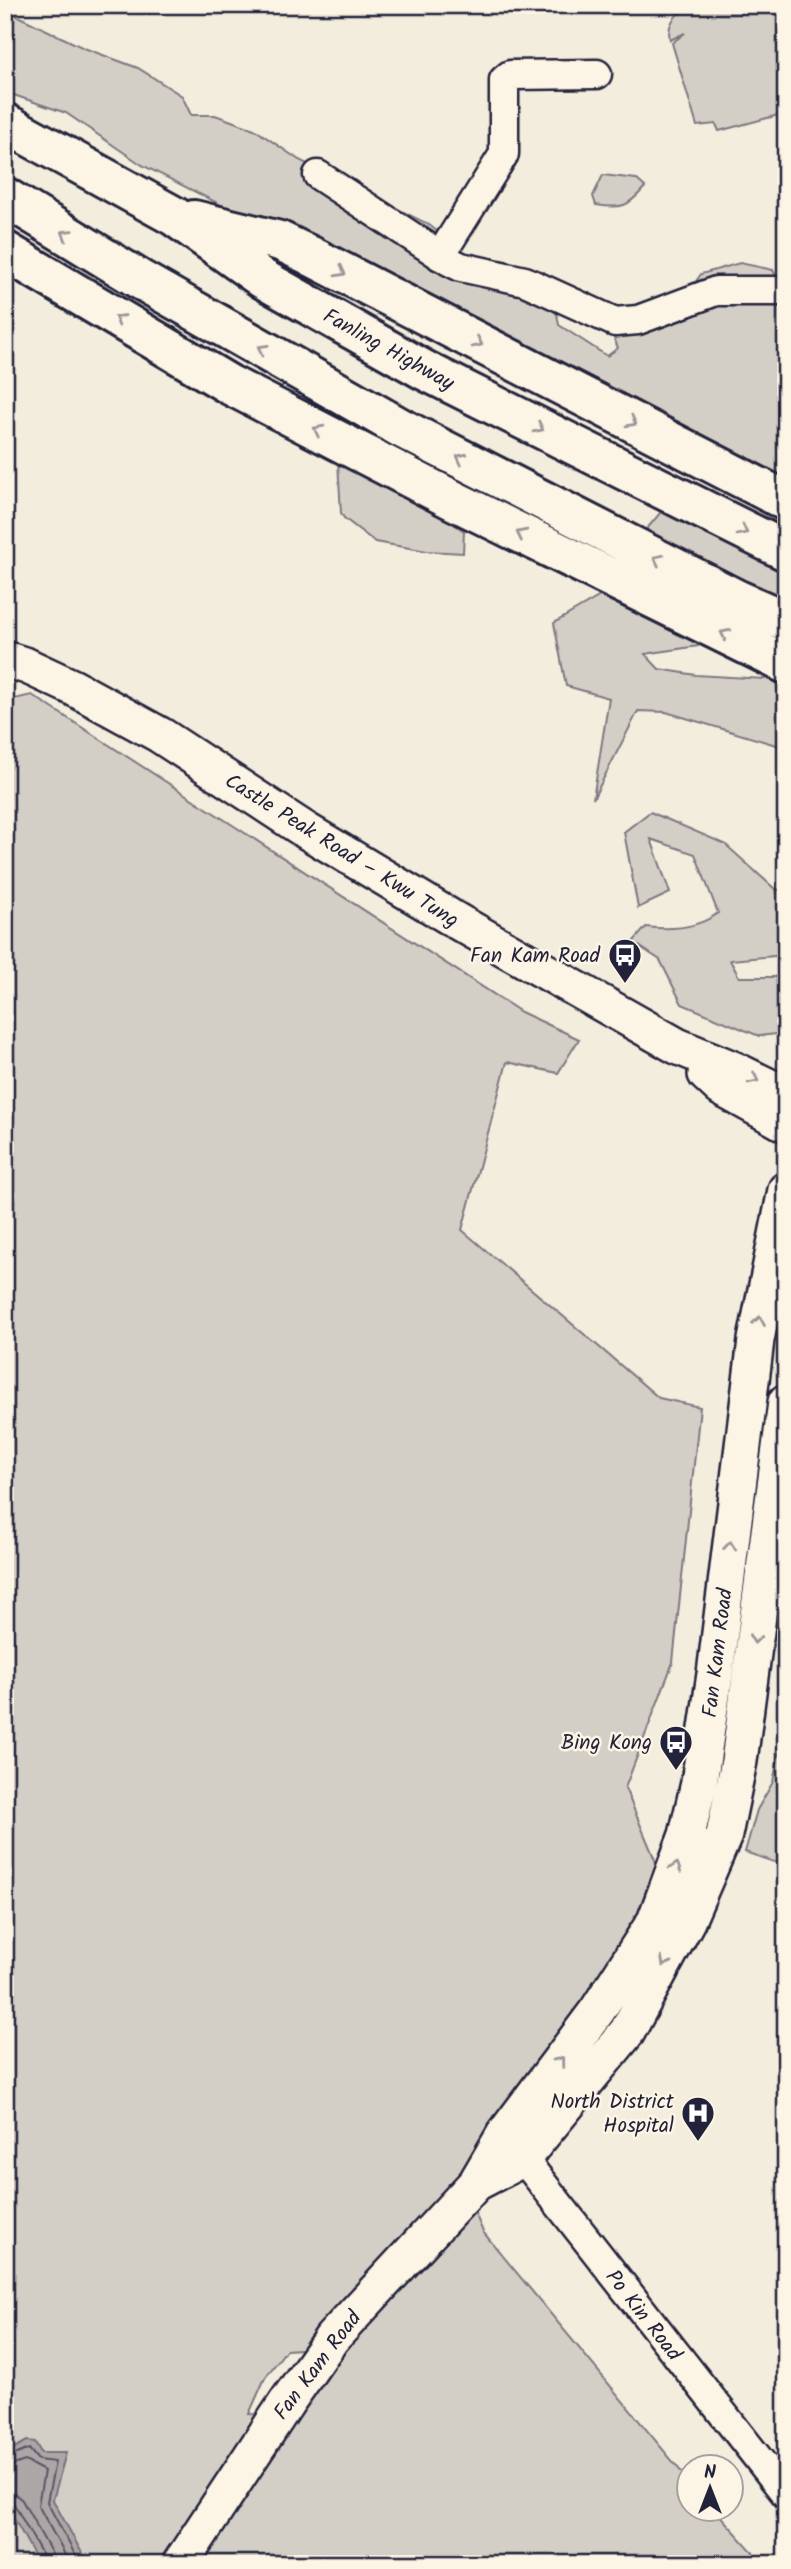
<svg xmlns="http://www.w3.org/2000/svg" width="791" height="2569" font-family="Kalam,sans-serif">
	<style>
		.green { fill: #d4cfc6; stroke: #7b7880; stroke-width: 2; fill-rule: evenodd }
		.water { fill: #aca7a6; stroke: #75727b; stroke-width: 2 }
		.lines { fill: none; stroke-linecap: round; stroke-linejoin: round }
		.shore { stroke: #595766; stroke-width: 2 }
		.minor-casing { stroke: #22223b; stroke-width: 33 }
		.major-casing { stroke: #22223b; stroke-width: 40 }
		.highway-casing { stroke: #22223b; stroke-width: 44 }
		.minor { stroke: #fcf5e5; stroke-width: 28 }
		.major { stroke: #fcf5e5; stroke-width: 35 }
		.highway { stroke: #fcf5e5; stroke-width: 38 }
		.oneway { stroke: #9a9698 }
		.labels { text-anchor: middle; stroke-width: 5; stroke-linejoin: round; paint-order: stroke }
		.street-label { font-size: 21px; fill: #22223b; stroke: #fcf5e5 }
		.poi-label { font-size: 21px; fill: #22223b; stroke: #fcf5e5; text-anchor: end }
	</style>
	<rect width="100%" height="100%" fill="#f3edde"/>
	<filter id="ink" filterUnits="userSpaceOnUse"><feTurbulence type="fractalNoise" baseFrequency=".0143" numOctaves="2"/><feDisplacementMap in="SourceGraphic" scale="14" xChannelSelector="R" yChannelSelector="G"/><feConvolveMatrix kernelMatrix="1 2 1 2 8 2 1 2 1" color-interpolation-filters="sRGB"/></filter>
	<g filter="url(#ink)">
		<path class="green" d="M687 5H786V113L719 131 716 124 697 126 672 43 685 33 670 40C666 23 676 16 687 5Z
			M5 10 84 48 138 68 182 96 191 115H215L254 129 299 160 428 224 497 278 538 294 557 314 559 325 607 356 618 348 611 331 692 287 701 274 740 263 773 270 786 296V475L743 468 142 165 66 113 5 92Z
			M603 175 636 179 645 187C628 207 622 209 596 205L593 196Z
			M338 462 420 501 464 531 463 553 427 551 375 542 344 518 341 513Z
			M686 482 786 526V633L625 555Z
			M615 568 715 618 698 646 645 654 659 669 696 675 765 679 757 637 786 651V748L666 712 638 711 593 799 609 698 566 686 554 623 600 596Z
			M32 695 521 1012 579 1039 558 1073 507 1062 462 1230 659 1398 700 1407 673 1662 625 1788 663 1879 592 2010 462 2183 483 2232 689 2481 690 2510H715L753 2552 752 2564H5V701ZM334 2347 278 2415 249 2414 265 2378 286 2350Z
			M650 812 725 844 775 889 786 891V955L730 960 739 977H777L785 1033 759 1036 682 1004 660 960 633 942 646 927C670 930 698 928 718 913L695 854 651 839 670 893 638 908 624 832Z
			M786 1721V1866L745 1852 757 1810 773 1782Z"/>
		<path class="water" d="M27 2441 35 2442 41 2453H66L53 2500 88 2564H39L5 2502V2453Z"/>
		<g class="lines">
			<path class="shore" d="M5 2459 29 2449 38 2460 55 2462 47 2502 80 2564
				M5 2468 25 2461 44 2471 38 2505 70 2564
				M5 2492 14 2493 22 2500 52 2554 53 2564
				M5 2500 14 2504 44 2558V2564"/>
			<defs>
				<path id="minor" d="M318 175 449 261 461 267 525 281 615 322 638 320 716 291H786
					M440 256 504 154V80L510 75 597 74
					M510 2142 786 2494"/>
				<path id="major" d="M5 659 27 666 72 687 160 735 305 830 460 923 677 1046 735 1070 786 1095
					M706 1074 721 1088 786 1124
					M476 2183 522 2159 627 2032 687 1921 724 1835 739 1761 786 1402
					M180 2564 287 2402 332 2338 476 2183 504 2135 597 2011 655 1921 687 1835 699 1783 715 1674 756 1340 786 1190"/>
				<path id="highway" d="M5 123 174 216 263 279 424 370 786 551
					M5 197 139 279 401 428 738 600 786 621
					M194 220 280 241 309 255 786 501
					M5 251 230 385 453 500 786 664"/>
			</defs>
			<use href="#minor" class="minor-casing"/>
			<use href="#major" class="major-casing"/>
			<use href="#highway" class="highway-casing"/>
			<use href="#minor" class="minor"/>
			<use href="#major" class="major"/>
			<use href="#highway" class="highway"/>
		</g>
		<defs><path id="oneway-chevron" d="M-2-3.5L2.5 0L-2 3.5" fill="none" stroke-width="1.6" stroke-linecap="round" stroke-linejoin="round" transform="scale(1.75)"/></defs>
		<g class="oneway">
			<use href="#oneway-chevron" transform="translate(66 234) rotate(-149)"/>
			<use href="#oneway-chevron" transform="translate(341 272) rotate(28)"/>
			<use href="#oneway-chevron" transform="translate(119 319) rotate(-149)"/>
			<use href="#oneway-chevron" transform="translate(478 343) rotate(26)"/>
			<use href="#oneway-chevron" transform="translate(262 349) rotate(-150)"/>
			<use href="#oneway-chevron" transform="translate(632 422) rotate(28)"/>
			<use href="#oneway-chevron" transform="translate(539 428) rotate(27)"/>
			<use href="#oneway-chevron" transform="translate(318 430) rotate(-153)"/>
			<use href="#oneway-chevron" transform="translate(461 458) rotate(-153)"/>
			<use href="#oneway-chevron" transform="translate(743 531) rotate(27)"/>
			<use href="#oneway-chevron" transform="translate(521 534) rotate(-154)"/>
			<use href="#oneway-chevron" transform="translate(658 559) rotate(-153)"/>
			<use href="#oneway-chevron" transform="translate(725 634) rotate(-154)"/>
			<use href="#oneway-chevron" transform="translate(754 1079) rotate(26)"/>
			<use href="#oneway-chevron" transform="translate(759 1321) rotate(-80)"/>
			<use href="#oneway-chevron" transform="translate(730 1546) rotate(-84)"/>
			<use href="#oneway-chevron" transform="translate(755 1639) rotate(97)"/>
			<use href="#oneway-chevron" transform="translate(676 1867) rotate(-71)"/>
			<use href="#oneway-chevron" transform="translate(665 1962) rotate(119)"/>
			<use href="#oneway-chevron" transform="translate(560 2061) rotate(-53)"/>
		</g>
	</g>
	<defs>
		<symbol id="bus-pin" viewBox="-11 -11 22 30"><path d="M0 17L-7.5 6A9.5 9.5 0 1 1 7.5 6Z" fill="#22223b" stroke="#fcf5e5"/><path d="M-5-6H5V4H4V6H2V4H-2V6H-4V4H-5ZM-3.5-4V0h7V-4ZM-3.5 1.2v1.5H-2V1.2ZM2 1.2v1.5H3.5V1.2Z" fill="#fff"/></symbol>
		<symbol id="hospital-pin" viewBox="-11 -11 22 30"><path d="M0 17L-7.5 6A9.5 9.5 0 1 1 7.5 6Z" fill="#22223b" stroke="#fcf5e5"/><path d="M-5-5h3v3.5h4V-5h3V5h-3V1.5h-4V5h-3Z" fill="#fff"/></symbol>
	</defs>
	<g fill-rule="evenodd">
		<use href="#bus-pin" x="606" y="936" width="38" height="52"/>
		<use href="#bus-pin" x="657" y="1723" width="38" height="52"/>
		<use href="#hospital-pin" x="679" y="2094" width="38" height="52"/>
	</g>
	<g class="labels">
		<g class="street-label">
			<text transform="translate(389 349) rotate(29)" y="7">Fanling Highway</text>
			<text transform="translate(342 850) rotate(32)" y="7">Castle Peak Road – Kwu Tung</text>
			<text transform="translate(717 1653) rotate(-83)" y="7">Fan Kam Road</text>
			<text transform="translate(644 2315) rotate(52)" y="7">Po Kin Road</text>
			<text transform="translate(317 2365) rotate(-53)" y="7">Fan Kam Road</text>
		</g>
		<g class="poi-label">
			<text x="600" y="962">Fan Kam Road</text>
			<text x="652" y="1749">Bing Kong</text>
			<text x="674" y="2108">North District<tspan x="674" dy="24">Hospital</tspan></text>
		</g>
	</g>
	<rect width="791" height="2569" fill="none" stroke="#fcf5e5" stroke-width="28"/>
	<rect x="14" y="14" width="763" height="2541" fill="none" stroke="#22223b" stroke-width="2.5" filter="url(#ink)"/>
	<g transform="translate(710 2488)"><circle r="33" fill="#fcf5e5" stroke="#a5a1a1" stroke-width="2"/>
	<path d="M0-5L12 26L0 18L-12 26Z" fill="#22223b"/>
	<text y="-10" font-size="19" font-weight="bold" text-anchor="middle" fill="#22223b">N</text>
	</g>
</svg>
